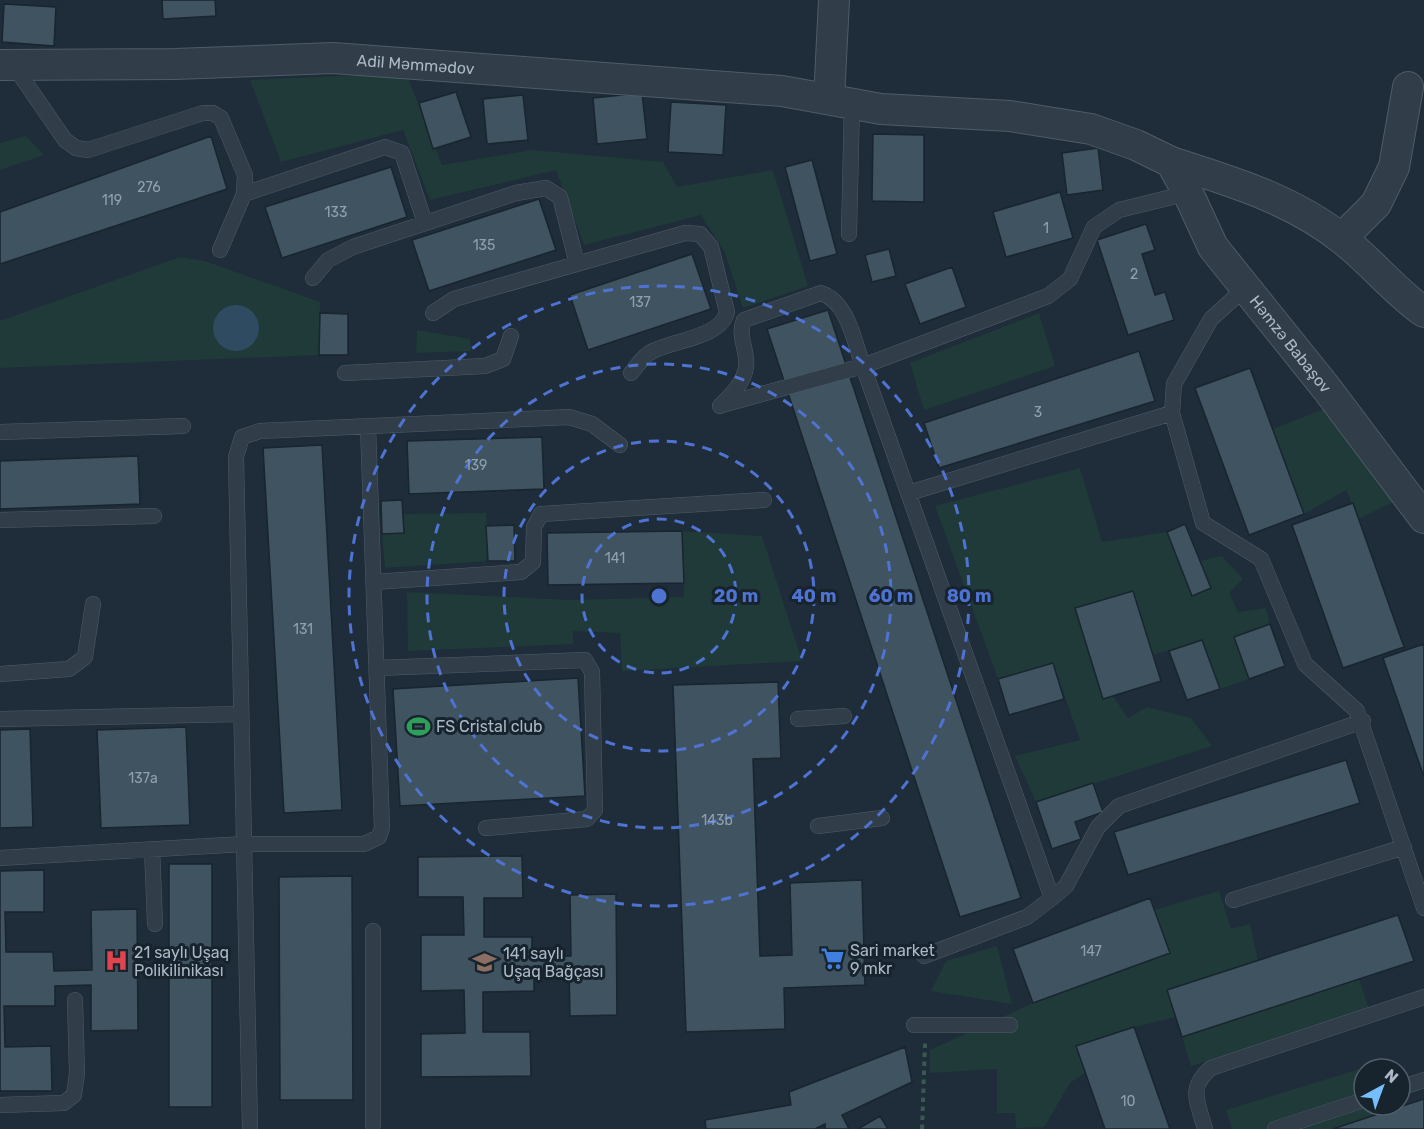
<svg xmlns="http://www.w3.org/2000/svg" width="1424" height="1129" font-family="Rubik,sans-serif">
	<style>
		.green { fill: #1f3a39 }
		.water { fill: #2f4b62 }
		.building { fill: #405361; stroke: #19252f; stroke-width: 1.5 }
		.lines { fill: none; stroke-linecap: round; stroke-linejoin: round }
		.lane-casing { stroke: #4f5c67; stroke-width: 16 }
		.street-casing { stroke: #4f5c67; stroke-width: 32 }
		.path { stroke: #3d5656; stroke-width: 4; stroke-dasharray: 4.5 4.5; stroke-linecap: butt }
		.lane { stroke: #313e49; stroke-width: 15 }
		.street { stroke: #313e49; stroke-width: 30 }
		.ring { fill: none; stroke: #4f73d2; stroke-width: 3; stroke-dasharray: 10 8 }
		.labels { text-anchor: middle; stroke-width: 6; stroke-linejoin: round; paint-order: stroke }
		.number-label { font-size: 14px; fill: #90a0ad }
		.street-label { font-size: 16px; fill: #abb9c6; stroke: #17232d }
		.poi-label { font-size: 16px; fill: #abb9c6; stroke: #17232d; text-anchor: start }
		.centre { fill: #4f73d2; stroke: #17232d; stroke-width: 3 }
		.ring-label { font-size: 18px; text-anchor: middle; font-weight: bold; fill: #4f73d2; stroke: #17232d; stroke-width: 6; stroke-linejoin: round; paint-order: stroke }
	</style>
	<rect width="100%" height="100%" fill="#1e2d39"/>
	<path class="green" d="M406 73 442 165 533 150 663 162 677 187 773 170 808 286 743 308 725 253 701 215 584 245 556 170 430 200 403 130 281 162 250 80Z
		M26 136 44 155 0 170V143Z
		M180 257 205 261 320 302 319 355 0 368V321Z
		M1039 313 1055 366 924 410 910 363Z
		M417 330 470 339 471 351 416 353Z
		M1324 409 1395 501 1359 519 1346 490 1304 514 1273 429Z
		M1080 468 1102 542 1167 532 1193 596 1200 561 1222 556 1243 579 1229 593 1238 612 1266 608 1270 624 1234 637 1249 679 1220 689 1202 640 1153 655 1133 591 1075 609 1103 699 1113 696 1128 718 1147 707 1191 718 1212 746 1036 802 1015 756 1080 740 1053 663 998 679 935 506Z
		M486 513 488 561 385 568 382 534 404 533 403 514Z
		M682 531 762 536 802 661 622 671 620 633 573 631V644L408 651 407 592 572 600 684 597Z
		M1219 891 1231 929 1250 924 1258 961 1167 990 1176 1017 1134 1027 1076 1046 1085 1073 1070 1083 1044 1127 1016 1128 1015 1113H997V1069L930 1073V1050L1033 1003 1169 953 1154 910Z
		M997 946 1012 1004 931 991 946 961Z
		M1359 979 1369 1010 1191 1066 1182 1037Z
		M1376 1064 1378 1069H1364V1105H1388L1390 1110 1333 1129H1232L1226 1110Z"/>
	<path class="water" d="M213 328a23 23 0 1 1 46 0a23 23 0 1 1-46 0Z"/>
	<path class="building" d="M162 0H215L216 16 163 19Z
		M4 4 56 7 54 46 2 42Z
		M456 92 471 137 433 149 419 103Z
		M642 93 647 139 597 144 593 98Z
		M523 95 528 140 487 144 483 99Z
		M671 102 726 105 723 155 668 152Z
		M873 134 924 135V202L872 201Z
		M211 136 227 189 0 264V212Z
		M1098 148 1103 190 1067 195 1062 153Z
		M812 160 837 254 810 261 785 167Z
		M391 167 407 217 282 258 265 207Z
		M1060 192 1073 238 1006 257 993 212Z
		M539 199 556 250 429 291 412 240Z
		M1146 224 1155 250 1142 254 1155 295 1165 292 1174 320 1128 335 1097 240Z
		M889 249 896 276 872 282 865 255Z
		M692 254 711 309 588 350 570 295Z
		M952 267 966 307 920 324 905 284Z
		M828 310 1021 898 960 917 767 329Z
		M320 313 348 314V355H319Z
		M1139 351 1155 401 939 468 924 423Z
		M1250 368 1304 514 1249 535 1195 388Z
		M542 437 544 489 409 494 407 441Z
		M322 445 342 810 284 813 263 448Z
		M138 456 140 504 0 509V461Z
		M402 500 404 533 382 534 381 501Z
		M1353 503 1404 647 1343 668 1292 525Z
		M1185 524 1211 588 1192 596 1167 532Z
		M514 525 515 561H488L486 526Z
		M682 531 684 583 548 585 547 533Z
		M1133 591 1161 681 1103 699 1075 608Z
		M1270 624 1285 666 1249 679 1234 637Z
		M1202 640 1220 689 1187 700 1169 651Z
		M1424 644V777L1383 658Z
		M1053 663 1064 699 1009 715 998 679Z
		M578 678 585 796 400 806 393 689Z
		M778 682 781 758 753 759 760 956 792 955 790 883 862 880 865 985 784 988 785 1029 686 1032 673 685Z
		M186 727 190 825 101 828 97 730Z
		M30 729 33 827 0 828V730Z
		M1346 760 1360 803 1128 875 1114 832Z
		M1093 783 1103 812 1075 822 1081 839 1052 849 1036 802Z
		M522 856 523 898H484V937H532V956H571L570 895 616 894 617 1015 570 1016 569 971H534V991L483 992V1032H530L531 1076 421 1077V1034L465 1033 464 990 421 991V935H464L463 897H418V857Z
		M169 864H212V1107H169Z
		M44 870V912H5L6 952H53L54 971 92 970 91 910 137 909 138 1030 91 1031V985L55 986V1006H4L5 1047 51 1046 52 1091H0V871Z
		M352 876 353 1100H280L279 877Z
		M1150 898 1170 953 1033 1003 1013 949Z
		M1398 915 1414 961 1182 1037 1167 990Z
		M1134 1027 1170 1129H1105L1076 1046Z
		M905 1047 912 1082 842 1115 849 1129H825V1124L815 1129H706L705 1120 791 1105 789 1092Z
		M1424 1099V1129H1333L1390 1110Z
		M880 1116 888 1129H858Z"/>
	<g class="lines">
		<defs>
			<path id="lane" d="M14 66 65 140 76 148 88 150 203 113H213L221 118 245 175 244 194 220 250
				M244 194 385 147 402 153 425 223
				M849 234 852 103
				M313 278 328 260 353 247 516 193 546 188 560 197 577 264
				M1245 288 1211 319 1174 384 1172 413 1203 523 1261 559 1305 664 1357 711 1424 908
				M433 313 454 299 685 233 700 234 711 247 727 312C721 338 672 340 651 352 643 356 637 366 631 373
				M345 373 485 366 503 359 511 336
				M722 405 863 366 1048 296 1070 279 1094 227 1119 210 1188 193
				M720 406C730 396 744 383 746 367 748 350 737 336 744 320L821 293C848 302 854 341 863 366L1052 898
				M0 432 183 426
				M909 493 1172 413
				M0 520 154 516
				M374 582 521 572 533 562 534 527 541 514 764 500
				M377 668 585 660 592 672 595 810 587 819 486 828
				M0 674 69 669 85 657 93 604
				M0 719 241 714
				M798 719 844 716
				M818 826 882 818
				M152 849 155 924
				M0 858 244 844H364L379 837 382 828 368 426
				M1233 900 1404 847
				M373 931V1125
				M924 956 1027 917 1052 898 1066 886 1098 827 1119 806 1363 721
				M914 1025H1010
				M1400 1088 1424 1080
				M0 1105 64 1103 74 1095 77 1073 75 1000
				M250 1129 236 457 242 437 260 431 569 417 592 424 620 445
				M1205 1129C1198 1102 1187 1088 1211 1068L1424 997
				M1275 1129 1364 1100"/>
			<g id="street">
				<path id="s1" d="M0 65 175 64 333 58 782 91 881 109 1010 116 1091 129 1136 145 1171 162 1188 193 1213 247 1327 389 1424 518"/>
				<path d="M829 99 834 0"/>
				<path d="M1171 162C1230 181 1292 199 1342 239 1371 261 1394 291 1424 312"/>
				<path d="M1342 238 1376 204 1394 167 1408 87"/>
			</g>
		</defs>
		<use href="#lane" class="lane-casing"/>
		<use href="#street" class="street-casing"/>
		<path class="path" d="M922 1129 925 1043"/>
		<use href="#lane" class="lane"/>
		<use href="#street" class="street"/>
	</g>
	<g class="ring">
		<circle cx="659" cy="596" r="77"/>
		<circle cx="659" cy="596" r="155"/>
		<circle cx="659" cy="596" r="232"/>
		<circle cx="659" cy="596" r="310"/>
	</g>
	<defs>
		<symbol id="stadium-bare" viewBox="-9 -9 18 18"><path d="M0-5a6.5 5 0 1 0 0 10a6.5 5 0 1 0 0-10ZM-3.5-1.8h7v3.6h-7Z" fill="#2e9e5b" stroke="#17232d" stroke-width="2.5" paint-order="stroke"/></symbol>
		<symbol id="supermarket-bare" viewBox="-9 -9 18 18"><path d="M-6-5.5h2.5l.6 2H6L4.5 2H-2.5L-4.4-4H-6ZM-1.5 3.2a1.3 1.3 0 1 0 .1 0ZM3 3.2a1.3 1.3 0 1 0 .1 0Z" fill="#3f7fe0" stroke="#17232d" stroke-width="2.5" paint-order="stroke"/></symbol>
		<symbol id="hospital-bare" viewBox="-9 -9 18 18"><path d="M-5-5h3v3.5h4V-5h3V5h-3V1.5h-4V5h-3Z" fill="#e0444e" stroke="#17232d" stroke-width="2.5" paint-order="stroke"/></symbol>
		<symbol id="school-bare" viewBox="-9 -9 18 18"><path d="M0-5L7-2L0 1L-7-2ZM-4 1L0 2.5L4 1V4Q0 6-4 4Z" fill="#8d6e63" stroke="#17232d" stroke-width="2.5" paint-order="stroke"/></symbol>
	</defs>
	<g fill-rule="evenodd">
		<use href="#stadium-bare" x="402" y="710" width="33" height="33"/>
		<use href="#supermarket-bare" x="816" y="942" width="33" height="33"/>
		<use href="#hospital-bare" x="100" y="944" width="33" height="33"/>
		<use href="#school-bare" x="468" y="946" width="33" height="33"/>
	</g>
	<g class="labels">
		<g class="number-label">
			<text x="149" y="192">276</text>
			<text x="112" y="205">119</text>
			<text x="336" y="217">133</text>
			<text x="1046" y="233">1</text>
			<text x="484" y="250">135</text>
			<text x="1134" y="279">2</text>
			<text x="640" y="307">137</text>
			<text x="1038" y="417">3</text>
			<text x="476" y="470">139</text>
			<text x="615" y="563">141</text>
			<text x="303" y="634">131</text>
			<text x="143" y="783">137a</text>
			<text x="717" y="825">143b</text>
			<text x="1091" y="956">147</text>
			<text x="1128" y="1106">10</text>
		</g>
		<g class="street-label">
			<text dy="6" stroke="none"><textPath href="#s1" startOffset="416">Adil Məmmədov</textPath></text>
			<text dy="6" stroke="none"><textPath href="#s1" startOffset="1401">Həmzə Babaşov</textPath></text>
		</g>
		<g class="poi-label">
			<text x="436" y="732">FS Cristal club</text>
			<text x="850" y="956">Sari market<tspan x="850" dy="18">9 mkr</tspan></text>
			<text x="134" y="958">21 saylı Uşaq<tspan x="134" dy="18">Polikilinikası</tspan></text>
			<text x="503" y="959">141 saylı<tspan x="503" dy="18">Uşaq Bağçası</tspan></text>
		</g>
	</g>
	<circle cx="659" cy="596" r="9" class="centre"/>
	<g class="ring-label">
		<text x="736" y="602">20 m</text>
		<text x="814" y="602">40 m</text>
		<text x="891" y="602">60 m</text>
		<text x="969" y="602">80 m</text>
	</g>
	<g transform="translate(1382 1087) rotate(41)"><circle r="28" fill="#17232d" stroke="#525f6a" stroke-width="1.5"/>
	<path d="M0-4.5L10 22L0 15L-10 22Z" fill="#77beff"/>
	<text y="-9" font-size="16" font-weight="bold" text-anchor="middle" fill="#abb9c6">N</text>
	</g>
</svg>
